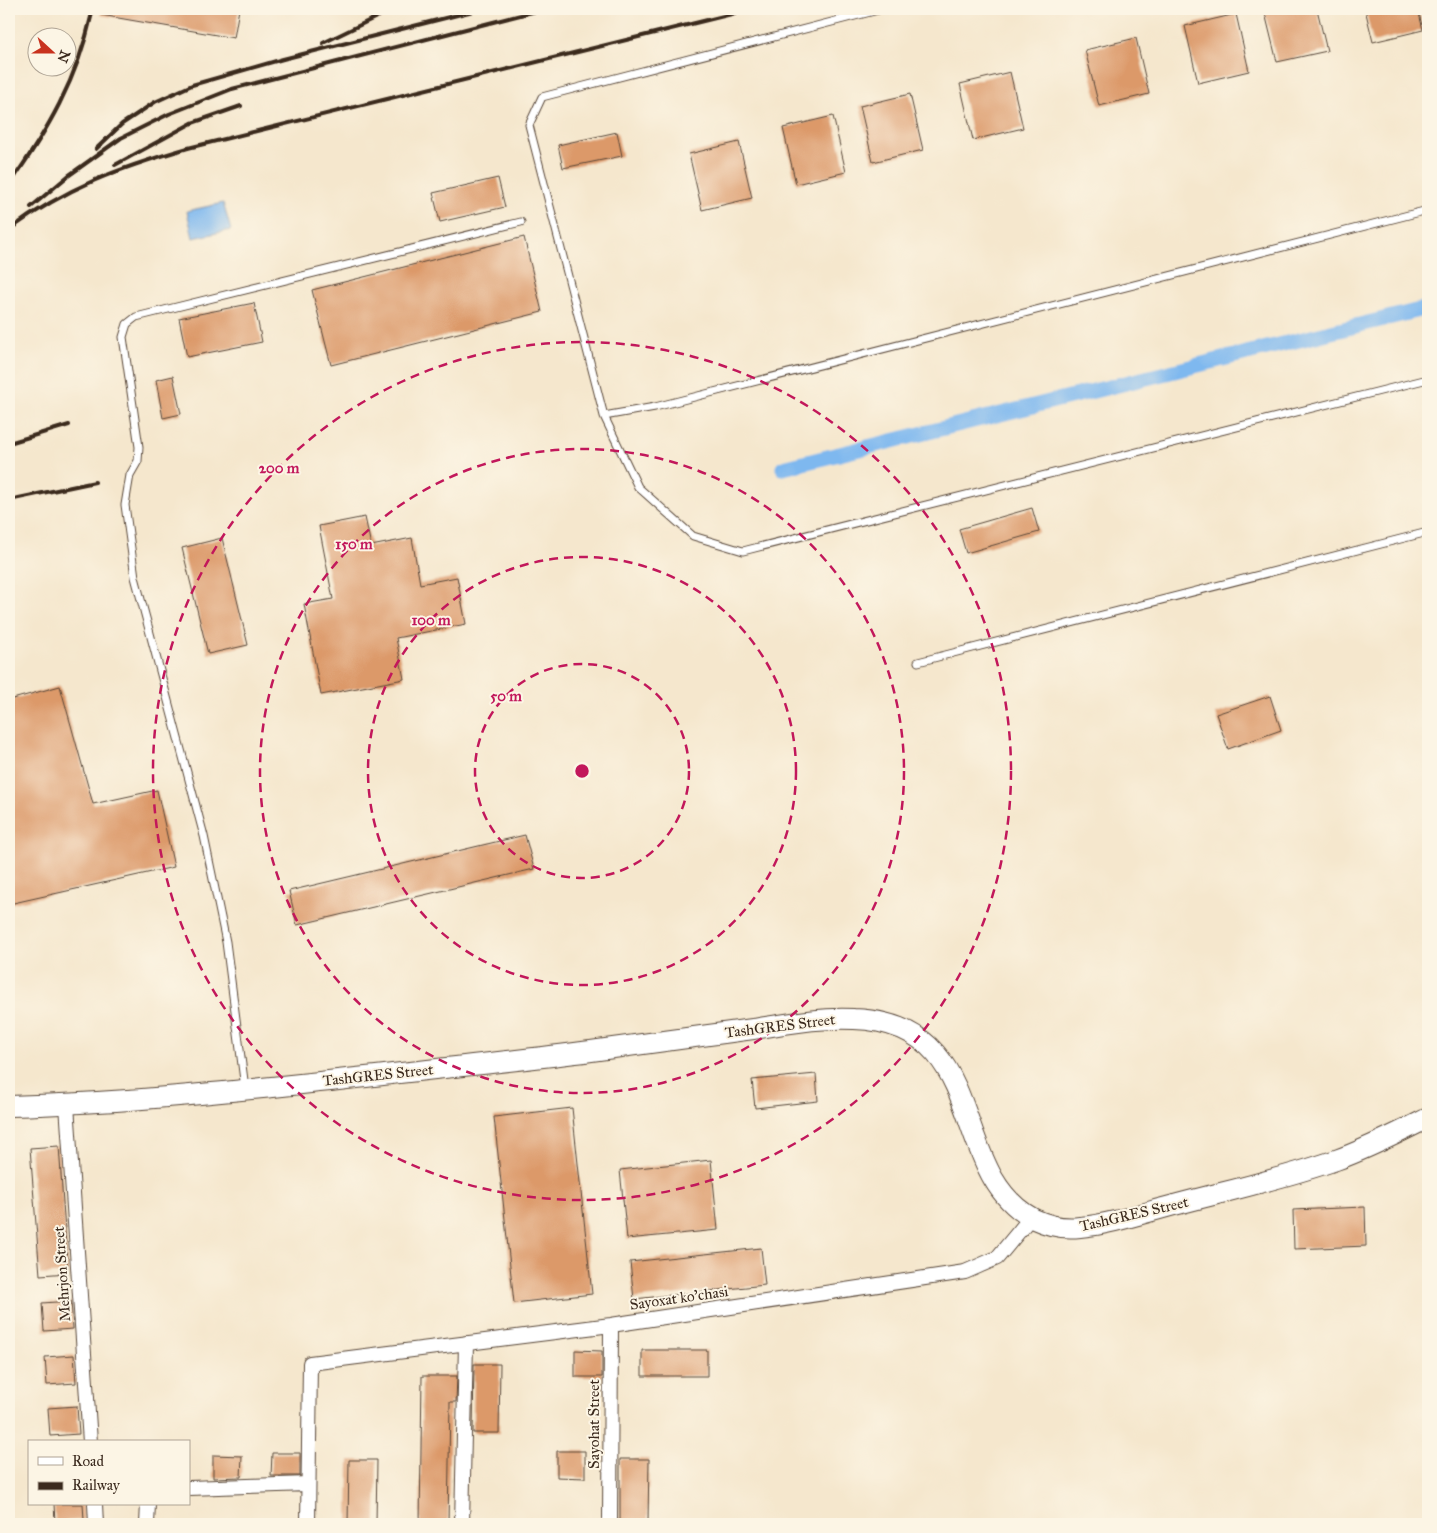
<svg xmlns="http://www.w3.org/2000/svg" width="1437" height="1533" font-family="'IM FELL Great Primer',serif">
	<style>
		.water { fill: #7eb8ef; stroke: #5c7186 }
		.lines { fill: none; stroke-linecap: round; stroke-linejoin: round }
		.canal { stroke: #7eb8ef; stroke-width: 15 }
		.building { fill: #dc9969 }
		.service-casing { stroke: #574638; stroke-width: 9 }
		.minor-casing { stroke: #574638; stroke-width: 16 }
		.secondary-casing { stroke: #574638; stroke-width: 22 }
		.service { stroke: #fff; stroke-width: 7 }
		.minor { stroke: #fff; stroke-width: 14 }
		.secondary { stroke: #fff; stroke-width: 20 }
		.rail { stroke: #3b2a1e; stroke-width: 4 }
		.ring { fill: none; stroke: #c2185b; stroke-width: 2.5; stroke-dasharray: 9 6 }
		.labels { text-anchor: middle; stroke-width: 4; stroke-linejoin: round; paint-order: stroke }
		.street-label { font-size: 15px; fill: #3b2a1e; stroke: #fcf5e5 }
		.centre { fill: #c2185b; stroke: #fcf5e5; stroke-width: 2.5 }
		.ring-label { font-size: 15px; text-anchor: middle; font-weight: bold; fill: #c2185b; stroke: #fcf5e5; stroke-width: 4; stroke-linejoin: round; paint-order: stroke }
	</style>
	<rect width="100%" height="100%" fill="#fcf5e5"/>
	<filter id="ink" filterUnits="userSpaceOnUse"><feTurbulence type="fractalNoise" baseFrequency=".02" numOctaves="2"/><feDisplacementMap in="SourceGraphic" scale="10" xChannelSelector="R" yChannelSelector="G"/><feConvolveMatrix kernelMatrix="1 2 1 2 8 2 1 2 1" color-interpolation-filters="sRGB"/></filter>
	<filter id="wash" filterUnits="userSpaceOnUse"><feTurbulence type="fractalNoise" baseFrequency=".0096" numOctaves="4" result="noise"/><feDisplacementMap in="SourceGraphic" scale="20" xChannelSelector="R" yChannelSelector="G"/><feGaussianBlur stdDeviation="1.12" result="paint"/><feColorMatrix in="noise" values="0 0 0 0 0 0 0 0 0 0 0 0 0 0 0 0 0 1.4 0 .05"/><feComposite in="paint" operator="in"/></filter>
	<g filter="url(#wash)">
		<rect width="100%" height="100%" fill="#f5e7cd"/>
		<path class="water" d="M223 203 231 230 193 238 187 211Z"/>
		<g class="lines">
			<path class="canal" d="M783 468 1428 308"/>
		</g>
		<g id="blocks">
			<path class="building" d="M101 9H239L234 38 101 15Z
				M1264 9H1317L1327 51 1277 62Z
				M1365 9H1418L1423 30 1373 42Z
				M1236 14 1249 71 1198 83 1185 26Z
				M1136 38 1149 94 1099 106 1085 50Z
				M1010 72 1023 128 973 140 960 84Z
				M910 94 923 150 873 162 860 106Z
				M833 116 846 172 796 184 783 128Z
				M617 132 622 156 563 168 558 145Z
				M739 142 752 198 702 210 689 154Z
				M498 178 505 207 440 222 433 193Z
				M524 237 542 312 331 365 312 290Z
				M254 303 262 342 187 357 179 318Z
				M173 376 181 414 163 418 156 380Z
				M1032 508 1039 532 966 553 959 529Z
				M365 517 371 546 412 538 420 584 457 577 466 624 396 638 404 679 321 695 304 604 333 599 319 526Z
				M222 538 248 645 208 654 182 548Z
				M60 686 93 804 157 790 174 867 9 904V700Z
				M1270 696 1281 730 1228 749 1216 714Z
				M525 835 534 869 297 925 289 891Z
				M816 1074 818 1101 755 1108 752 1080Z
				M572 1108 592 1294 514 1303 494 1117Z
				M59 1146 68 1273 40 1275 30 1148Z
				M711 1160 718 1230 627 1239 620 1170Z
				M1365 1207 1366 1246 1294 1249 1293 1210Z
				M761 1248 765 1285 634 1299 630 1262Z
				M71 1301 73 1329 44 1331 42 1303Z
				M575 1350 602 1351V1377H575Z
				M642 1350H707V1376H642Z
				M74 1355 76 1383 47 1385 45 1357Z
				M474 1364H500L499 1433H473Z
				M422 1376H457L456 1402H450L448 1524H420Z
				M77 1406 79 1434 50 1436 48 1408Z
				M557 1451H585V1478L557 1477Z
				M272 1453H300V1476H271Z
				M213 1455 242 1456 241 1477 213 1478Z
				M620 1459H649L648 1522H620Z
				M349 1460H377L376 1524H348Z
				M54 1504H83L84 1520 55 1522Z"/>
		</g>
	</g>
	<g filter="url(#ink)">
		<use href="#blocks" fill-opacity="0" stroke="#574638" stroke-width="1"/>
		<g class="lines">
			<defs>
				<path id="service" d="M882 9 542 97 529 125 604 416 638 487 693 536 743 551 1428 379
					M604 416 655 407 1428 210
					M918 662 1428 532
					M245 1088 226 942 204 836 135 577 125 505 130 475 138 461 139 447 123 337 127 324 136 317 521 222"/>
				<path id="minor" d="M67 1105 90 1442
					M189 1488 308 1484
					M95 1504 96 1524
					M147 1524 148 1504
					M308 1524 310 1363 611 1325 965 1272 997 1258 1031 1217
					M462 1524 466 1343
					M610 1524 611 1325"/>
				<path id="secondary" d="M9 1106C128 1103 247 1090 366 1077 441 1068 516 1061 591 1051 645 1044 699 1036 753 1029 786 1024 820 1017 854 1019 993 1024 945 1172 1034 1219 1049 1226 1064 1229 1080 1227 1113 1224 1146 1212 1178 1204 1231 1190 1285 1178 1336 1160 1367 1149 1398 1133 1428 1118"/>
			</defs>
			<use href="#service" class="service-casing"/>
			<use href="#minor" class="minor-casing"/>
			<use href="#secondary" class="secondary-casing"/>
			<use href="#service" class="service"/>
			<use href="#minor" class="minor"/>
			<use href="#secondary" class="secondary"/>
			<path class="rail" d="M323 43 393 9
				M96 149 122 124 155 102 192 85 283 59 481 9
				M115 165 192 123 241 106
				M9 185C48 130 77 80 92 13
				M31 207 68 176 121 138 169 114 232 89 544 9
				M9 230C67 187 119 168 188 148L752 9
				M9 443 69 425
				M9 500 95 482"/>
		</g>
	</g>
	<g class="ring">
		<circle cx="582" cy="771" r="107"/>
		<circle cx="582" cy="771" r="214"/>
		<circle cx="582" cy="771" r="322"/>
		<circle cx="582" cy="771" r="429"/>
	</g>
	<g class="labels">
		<g class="street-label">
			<text transform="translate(780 1026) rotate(-7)" y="5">TashGRES Street</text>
			<text transform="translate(378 1075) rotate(-6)" y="5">TashGRES Street</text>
			<text transform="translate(1134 1214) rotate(-13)" y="5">TashGRES Street</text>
			<text transform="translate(62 1274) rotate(-94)" y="5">Mehrjon Street</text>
			<text transform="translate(679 1298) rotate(-8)" y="5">Sayoxat ko'chasi</text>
			<text transform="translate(594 1424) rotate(-90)" y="5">Sayohat Street</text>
		</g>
	</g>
	<circle cx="582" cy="771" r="8" class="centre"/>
	<g class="ring-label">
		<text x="279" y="473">200 m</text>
		<text x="354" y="549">150 m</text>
		<text x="431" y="625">100 m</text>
		<text x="506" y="701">50 m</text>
	</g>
	<rect width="1437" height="1533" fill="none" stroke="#fcf5e5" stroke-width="30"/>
	<rect x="28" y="1440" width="162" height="65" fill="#fcf5e5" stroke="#afa495"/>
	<rect x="38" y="1457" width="25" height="8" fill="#ffffff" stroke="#afa495"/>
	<text x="72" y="1466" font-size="15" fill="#3b2a1e">Road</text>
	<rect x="38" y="1482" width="25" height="8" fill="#3b2a1e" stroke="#afa495"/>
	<text x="72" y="1490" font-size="15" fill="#3b2a1e">Railway</text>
	<g transform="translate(52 52) rotate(111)"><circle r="24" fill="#fcf5e5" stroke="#afa495"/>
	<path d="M0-4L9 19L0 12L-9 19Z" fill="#c8321e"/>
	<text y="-8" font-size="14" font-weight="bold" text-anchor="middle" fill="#3b2a1e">N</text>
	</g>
</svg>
